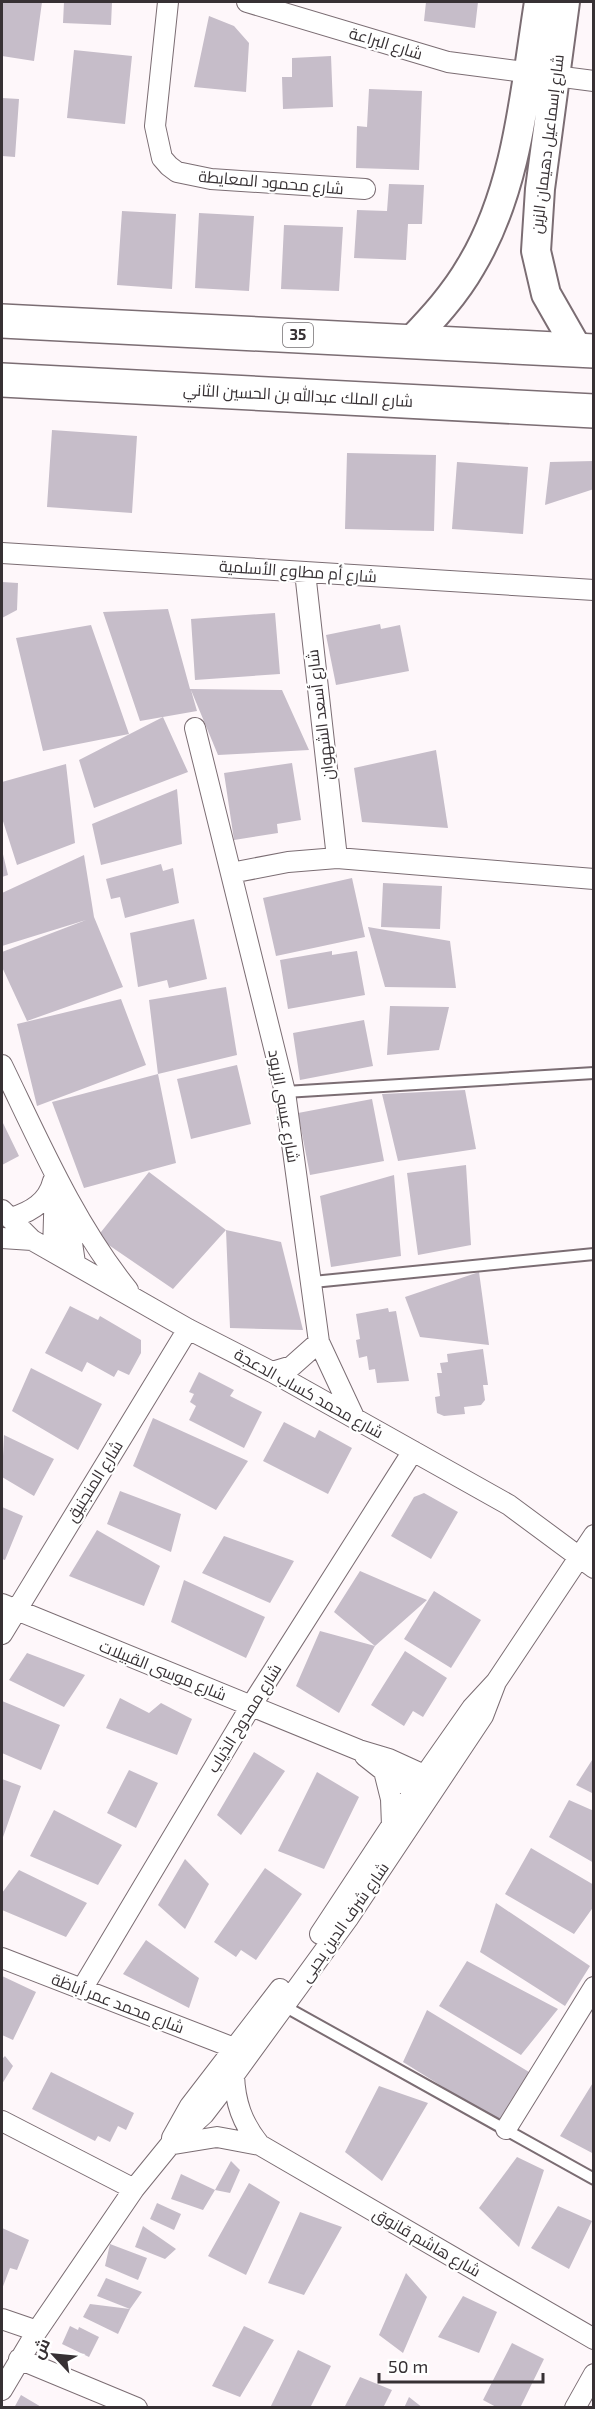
<svg xmlns="http://www.w3.org/2000/svg" width="595" height="2409" font-family="'Exo 2',Cairo,sans-serif">
	<style>
		.building { fill: #c6bdc9 }
		.lines { fill: none; stroke-linecap: round; stroke-linejoin: round }
		.lane-casing { stroke: #7b6d73; stroke-width: 14 }
		.street-casing { stroke: #7b6d73; stroke-width: 22 }
		.secondary-casing { stroke: #7b6d73; stroke-width: 32 }
		.highway-casing { stroke: #7b6d73; stroke-width: 36 }
		.lane { stroke: #fff; stroke-width: 10 }
		.street { stroke: #fff; stroke-width: 20 }
		.secondary { stroke: #fff; stroke-width: 28 }
		.highway { stroke: #fff; stroke-width: 33 }
		.labels { text-anchor: middle; stroke-width: 4.5; stroke-linejoin: round; paint-order: stroke }
		.shield { fill: #fff; stroke: #736f71; stroke-width: 1.5 }
		.shield-label { font-size: 15px; font-weight: bold; fill: #373134 }
		.street-label { font-size: 16px; fill: #373134; stroke: #fff }
	</style>
	<rect width="100%" height="100%" fill="#fef7fa"/>
	<path class="building" d="M2 2H42L34 61 2 56Z
		M64 2H112L111 25 63 23Z
		M426 2H478L475 28 424 21Z
		M209 16 234 26 249 43 246 92 194 87Z
		M74 50 132 56 125 124 67 118Z
		M331 56 333 107 283 109 282 77H292V58Z
		M369 89 422 91 419 170 356 168 357 126 367 127Z
		M2 98 19 99 15 157 2 156Z
		M389 184 424 185 422 224H408L406 260 354 258 357 210 387 211Z
		M122 211 176 214 172 289 117 285Z
		M199 213 254 216 249 291 195 288Z
		M284 225 343 227 339 291 281 289Z
		M52 430 137 436 132 513 47 507Z
		M347 453 436 455 434 531 345 529Z
		M594 461V489L545 505 550 462Z
		M457 462 528 467 523 534 452 529Z
		M2 582 18 583 17 610 2 618Z
		M168 609 190 689 282 690 309 750 218 755 191 690 197 711 140 721 103 612Z
		M275 613 280 674 195 680 191 619Z
		M380 624 381 629 400 625 409 671 336 685 326 635Z
		M91 625 129 734 43 751 16 638Z
		M163 717 188 772 94 808 79 760Z
		M436 750 448 828 362 822 354 768Z
		M292 763 301 820 277 824 278 833 234 840 224 773Z
		M66 764 75 843 17 865 2 818V782Z
		M177 789 182 844 101 865 92 824Z
		M2 850 8 875 2 877Z
		M84 855 94 917 123 987 27 1021 2 967V952L86 920 2 946V893Z
		M161 864 163 871 173 868 179 903 125 918 120 897 111 899 106 879Z
		M352 878 365 937 276 956 263 898Z
		M383 883 442 886 440 929 381 927Z
		M194 919 207 979 169 988 167 980 138 987 130 933Z
		M368 927 450 941 456 988 385 987Z
		M332 951V955L357 951 365 995 288 1009 280 960Z
		M226 987 237 1055 158 1074 149 1000Z
		M121 999 146 1065 37 1106 17 1024Z
		M390 1006 449 1007 439 1050 387 1055Z
		M364 1020 373 1066 300 1080 293 1033Z
		M237 1065 251 1124 191 1139 177 1079Z
		M158 1074 176 1163 84 1188 52 1102Z
		M465 1090 476 1149 398 1161 382 1094Z
		M372 1099 384 1161 310 1175 298 1113Z
		M2 1121 19 1156 2 1165Z
		M466 1165 471 1245 418 1255 407 1173Z
		M149 1172 226 1230 173 1289 97 1237Z
		M394 1175 401 1256 331 1267 320 1196Z
		M226 1230 281 1242 303 1330 230 1328Z
		M479 1272 489 1345 420 1337 405 1297Z
		M70 1306 98 1320 100 1316 141 1340V1353L129 1375 118 1370 114 1377 87 1362 82 1372 45 1353Z
		M388 1308 389 1312 396 1311 409 1381 377 1383 375 1369 369 1370 367 1356 359 1358 356 1340 360 1339 356 1314Z
		M483 1349 488 1385H483L485 1400 481 1405 464 1407 465 1414 444 1416 437 1413 435 1397 440 1396 437 1373H442L440 1363 448 1362 447 1354Z
		M31 1368 102 1404 78 1450 12 1411Z
		M199 1372 234 1390 230 1396 262 1412 244 1448 189 1420 196 1406 190 1402 194 1394 189 1392Z
		M153 1418 248 1461 216 1510 133 1466Z
		M284 1422 315 1438 319 1430 352 1448 328 1494 263 1461Z
		M4 1435 54 1459 34 1496 2 1477Z
		M120 1491 181 1514 171 1552 107 1524Z
		M424 1493 458 1512 431 1559 391 1536 414 1497Z
		M2 1507 23 1516 5 1560 2 1559Z
		M97 1530 160 1566 144 1606 69 1576Z
		M224 1536 294 1561 270 1603 202 1573Z
		M360 1571 427 1600 375 1646 334 1612Z
		M184 1580 265 1617 246 1658 171 1622Z
		M434 1591 481 1620 451 1668 404 1639Z
		M320 1631 375 1646 339 1713 296 1686Z
		M405 1651 447 1678 423 1717 413 1711 404 1726 371 1705Z
		M27 1653 85 1675 64 1707 9 1680Z
		M120 1698 149 1713 161 1703 192 1719 177 1755 106 1728Z
		M2 1701 60 1725 41 1770 2 1753Z
		M254 1752 285 1771 241 1835 217 1815Z
		M594 1757V1794L576 1785Z
		M129 1770 158 1783 136 1828 107 1813Z
		M317 1772 359 1797 324 1869 278 1851Z
		M2 1779 21 1786 2 1840Z
		M569 1800 594 1811V1863L549 1837Z
		M54 1810 122 1845 98 1885 30 1856Z
		M531 1848 594 1885V1906L574 1934 505 1894Z
		M185 1859 209 1884 185 1929 158 1905Z
		M265 1868 302 1894 256 1960 241 1950 236 1957 214 1942Z
		M19 1870 87 1903 66 1937 2 1910V1893Z
		M496 1903 590 1966 565 2006 480 1952Z
		M146 1940 199 1978 189 2008 123 1974Z
		M467 1961 558 2009 521 2055 439 2006Z
		M2 1976 36 1992 13 2040 2 2035Z
		M427 2010 529 2072 501 2123 403 2062Z
		M5 2056 13 2066 2 2084V2059Z
		M51 2072 134 2113 126 2130 118 2126 110 2142 98 2136 95 2141 32 2109Z
		M594 2081V2154L560 2136Z
		M379 2086 428 2103 382 2181 345 2152Z
		M517 2157 544 2170 519 2247 479 2208Z
		M231 2161 240 2170 230 2193 215 2190Z
		M181 2174 215 2190 203 2210 171 2199Z
		M249 2183 280 2202 246 2275 208 2256Z
		M157 2203 181 2214 174 2230 150 2219Z
		M558 2206 592 2221 569 2269 531 2248Z
		M300 2212 342 2227 304 2295 268 2283Z
		M143 2226 176 2249 165 2259 135 2247Z
		M2 2228 29 2240 17 2270 10 2268 2 2289Z
		M110 2244 147 2258 138 2280 105 2266Z
		M406 2273 427 2297 403 2353 379 2335Z
		M106 2278 142 2292 130 2309 97 2296Z
		M463 2296 497 2312 479 2353 438 2337Z
		M90 2304 130 2309 118 2334 83 2317Z
		M70 2326 78 2330 79 2327 99 2337 89 2357 62 2344Z
		M244 2326 274 2340 240 2397 212 2386Z
		M512 2343 544 2359 520 2408H498L483 2400Z
		M298 2350 331 2366 310 2408H270Z
		M360 2377 392 2390 383 2408H344Z
		M21 2395 43 2408H14Z
		M409 2397 423 2408H404Z"/>
	<g class="lines">
		<defs>
			<path id="lane" d="M285 1092 594 1073
				M313 1282 594 1254
				M284 2006 594 2179"/>
			<path id="street" d="M168 2 155 126 162 158 169 166 177 172 211 179 365 189
				M247 2 448 62 594 81
				M2 553 594 590
				M305 572 337 858
				M195 728 285 1092 319 1342 354 1417
				M231 873 288 862 337 858 594 879
				M2 1065C39 1141 74 1223 128 1290
				M66 1203 75 1263
				M2 1210 32 1240 188 1329 272 1372 509 1505 594 1568
				M11 1218C31 1212 48 1202 53 1181
				M2 1238 32 1240
				M53 1251 55 1184
				M272 1372 292 1366 319 1342
				M2 1604 359 1750 389 1759 435 1780
				M2 1634 188 1329
				M365 1756 384 1771 425 1796
				M384 1771 391 1799 392 1826
				M320 1934 425 1775 472 1708 496 1682 594 1535
				M2 1958 234 2048
				M82 1989 251 1706 413 1451
				M234 2075C235 2102 242 2123 260 2145
				M2 2121 134 2189
				M506 2129 594 1987
				M172 2138 190 2106 280 1989
				M174 2144 217 2137 260 2145 594 2339
				M2 2319 37 2331
				M19 2359 137 2408
				M2 2390 37 2331 134 2189 169 2146 204 2114 234 2075 349 1917 483 1716 496 1682
				M575 2408 594 2374"/>
			<path id="secondary" d="M565 2 540 189 536 251 546 294 578 350
				M411 341C433 318 455 294 471 266 518 188 525 90 539 2"/>
			<path id="highway" d="M2 321 594 351
				M2 380 594 411"/>
		</defs>
		<use href="#lane" class="lane-casing"/>
		<use href="#street" class="street-casing"/>
		<use href="#secondary" class="secondary-casing"/>
		<use href="#highway" class="highway-casing"/>
		<use href="#lane" class="lane"/>
		<use href="#street" class="street"/>
		<use href="#secondary" class="secondary"/>
		<use href="#highway" class="highway"/>
	</g>
	<g class="labels">
		<rect class="shield" x="283" y="323" width="30" height="24" rx="4.5"/>
		<g class="shield-label">
			<text x="298" y="340">35</text>
		</g>
		<g class="street-label">
			<text transform="translate(386 43) rotate(17)" y="6">شارع البراعة</text>
			<text transform="translate(547 144) rotate(-83)" y="6">شارع إسماعيل دهيمان الزبن</text>
			<text transform="translate(271 182) rotate(5)" y="6">شارع محمود المعايطة</text>
			<text transform="translate(298 395) rotate(3)" y="6">شارع الملك عبدالله بن الحسين الثاني</text>
			<text transform="translate(298 571) rotate(4)" y="6">شارع أم مطاوع الأسلمية</text>
			<text transform="translate(320 715) rotate(-97)" y="6">شارع أسعد الشهوان</text>
			<text transform="translate(284 1106) rotate(80)" y="6">شارع عيسى الزيود</text>
			<text transform="translate(309 1393) rotate(29)" y="6">شارع محمد كساب الدعجة</text>
			<text transform="translate(94 1481) rotate(-58)" y="6">شارع المنجنيق</text>
			<text transform="translate(163 1670) rotate(22)" y="6">شارع موسى القبيلات</text>
			<text transform="translate(244 1718) rotate(-58)" y="6">شارع ممدوح الذياب</text>
			<text transform="translate(344 1922) rotate(-55)" y="6">شارع شرف الدين يحيى</text>
			<text transform="translate(118 2003) rotate(21)" y="6">شارع محمد عمر أباظة</text>
			<text transform="translate(427 2242) rotate(30)" y="6">شارع هاشم قانوق</text>
		</g>
	</g>
	<rect width="595" height="2409" fill="none" stroke="#373134" stroke-width="6"/>
	<g transform="translate(54 2355) rotate(296)" stroke="#ffffff" stroke-width="4.5" paint-order="stroke">
	<path d="M0-4.5L10 22L0 15L-10 22Z" fill="#373134"/>
	<text y="-9" font-size="16" font-weight="bold" text-anchor="middle" fill="#373134">ش</text>
	</g>
	<path d="M379 2373v9h164v-9" fill="none" stroke="#373134" stroke-width="3"/>
	<text x="388" y="2373" font-size="18" fill="#373134" stroke="#ffffff" stroke-width="4.5" paint-order="stroke">50 m</text>
</svg>
